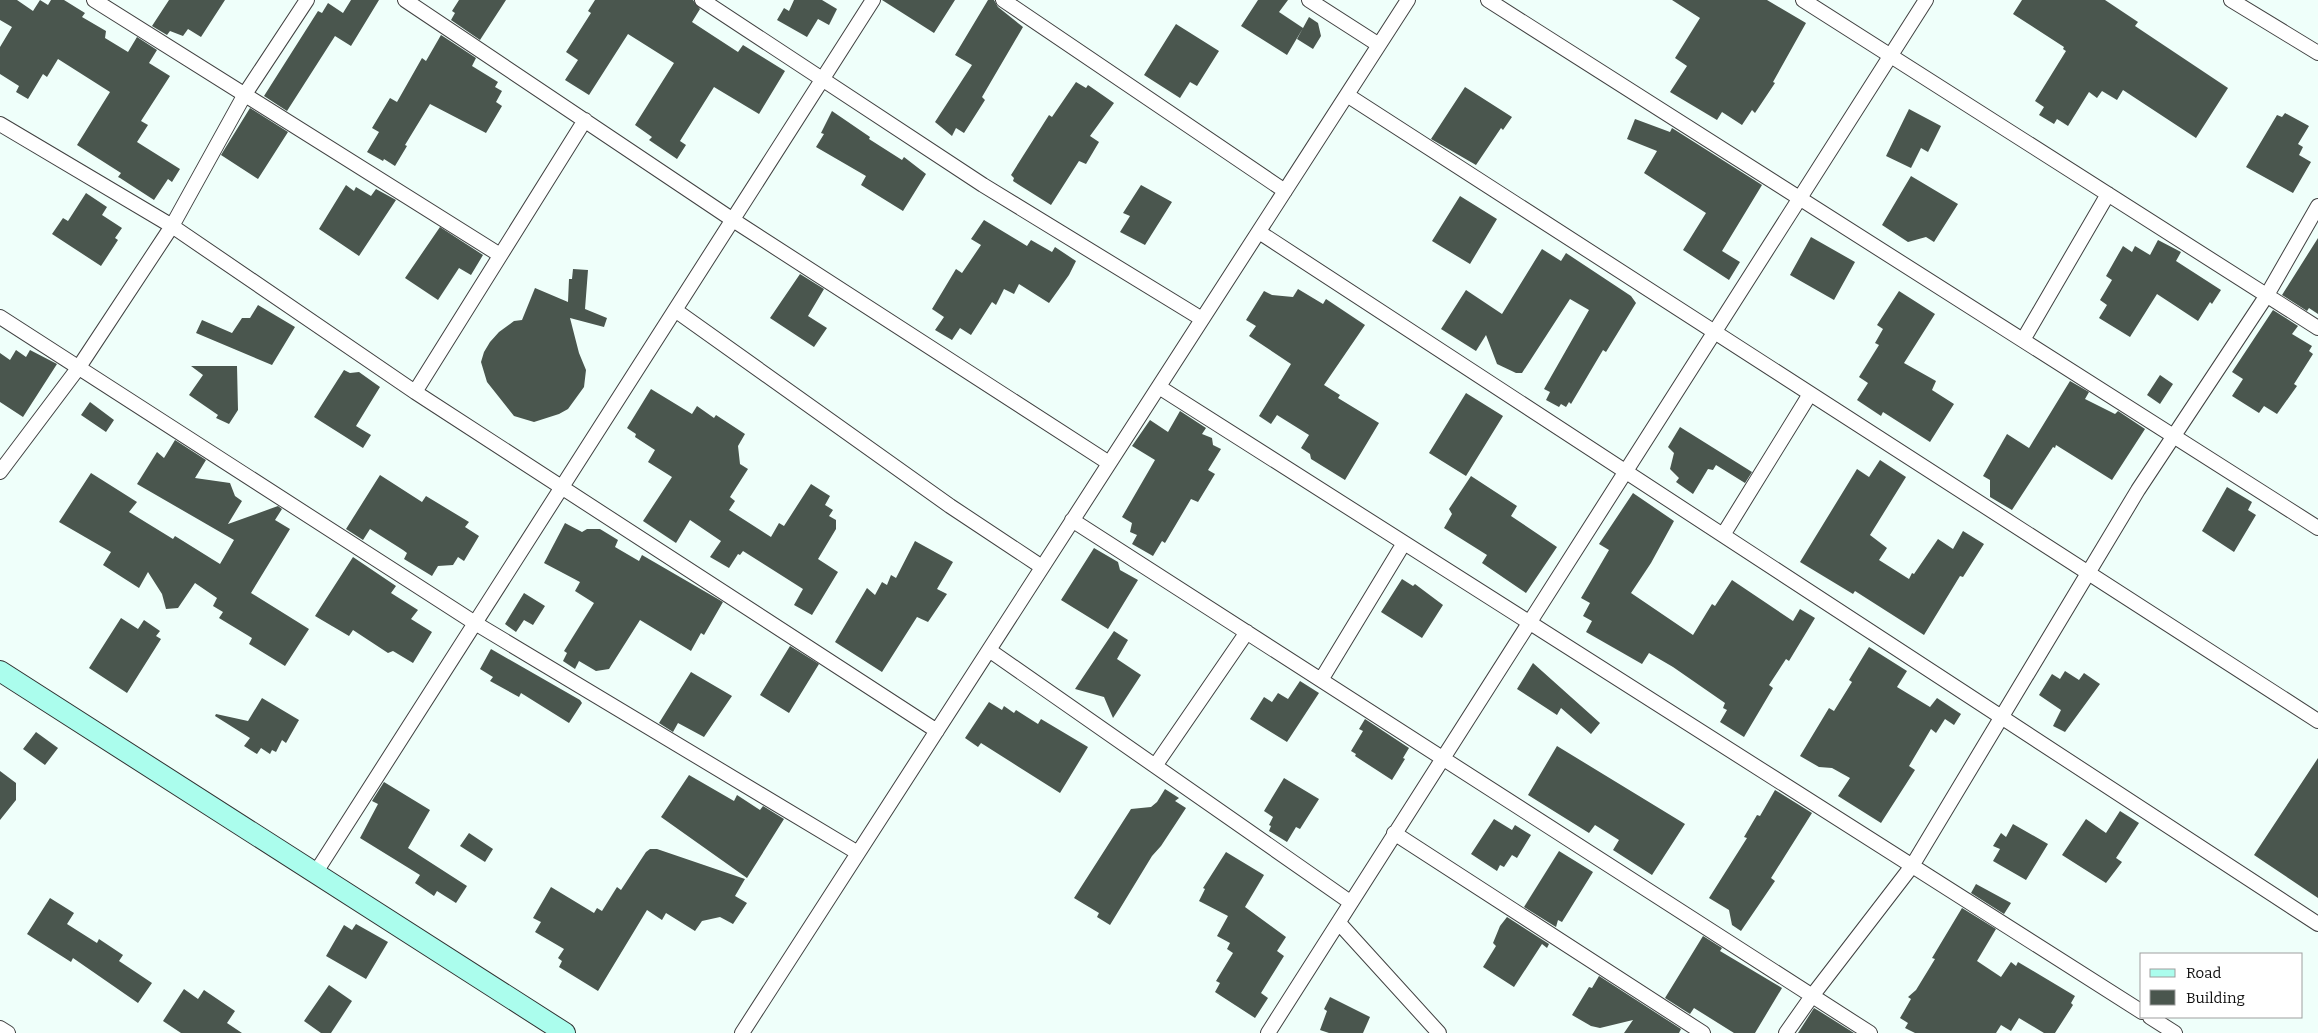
<svg xmlns="http://www.w3.org/2000/svg" width="2318" height="1033" font-family="Bitter,serif">
	<style>
		.building { fill: #4a564e }
		.lines { fill: none; stroke-linecap: round; stroke-linejoin: round }
		.street-casing { stroke: #414141; stroke-width: 16 }
		.secondary-casing { stroke: #303030; stroke-width: 22 }
		.street { stroke: #fff; stroke-width: 14 }
		.secondary { stroke: #abfded; stroke-width: 20 }
	</style>
	<rect width="100%" height="100%" fill="#effffa"/>
	<path class="building" d="M0 0H17L33 11 40 0 48 5 51 0H64L85 13 82 17 106 31 105 38 128 52 137 37 157 50 149 63 170 76 141 121 148 125 137 142 180 169 172 182 168 179 154 200 120 178 118 177 121 173 77 145 110 92 58 59 47 77 43 74 28 99 16 92 19 86 0 74V47L12 27 0 20Z
		M169 0H225L201 37 188 29 183 36 170 31 167 35 152 26Z
		M351 0H379L351 46 335 36 287 111 264 96 318 11 322 13 328 3 343 13Z
		M459 0H506L480 40 451 20 455 13 452 11Z
		M595 0H693L700 9 692 22 738 52 743 45 785 71 759 114 714 87 680 141 686 145 677 159 649 140 652 137 635 125 674 63 628 34 589 95 565 80 578 60 566 52 591 13 588 11Z
		M794 0H822L837 9 829 25 818 19 807 37 777 20 784 8 789 11Z
		M882 0H955L934 33Z
		M988 0H994L998 7 1023 27 982 97 985 100 964 133 956 128 952 136 935 122 972 65 955 55Z
		M1258 0H1288L1279 12 1303 28 1287 55 1241 26Z
		M1672 0H1767L1806 23 1773 82 1775 83 1755 113 1752 110 1742 125 1722 112 1717 120 1670 92 1687 66 1675 58 1700 18Z
		M2022 0H2105L2138 22 2135 26 2228 88 2196 138 2123 90 2117 100 2102 91 2097 98 2089 92 2068 126 2057 119 2054 124 2039 115 2044 107 2035 101 2066 51 2063 49 2064 47 2013 14Z
		M1309 17 1318 23 1321 36 1313 49 1297 39Z
		M1176 24 1219 51 1197 86 1190 82 1180 98 1144 75Z
		M441 35 476 58 472 66 498 82 495 87 502 91 496 102 502 106 486 133 430 104 405 145 407 146 395 166 384 159 383 161 367 152 379 132 372 128 390 98 397 102 422 58 426 61Z
		M1076 82 1086 88 1088 85 1114 103 1090 136 1099 142 1086 164 1079 161 1051 205 1013 181 1014 178 1011 175 1049 115 1052 117Z
		M1465 87 1512 117 1503 130 1501 128 1476 165 1431 139Z
		M250 108 288 132 258 179 221 155Z
		M1909 109 1941 126 1928 152 1921 148 1911 168 1886 156Z
		M832 111 870 137 869 139 902 160 904 157 926 174 903 211 861 185 866 176 816 147 824 134 821 133Z
		M2285 113 2309 126 2298 144 2303 147 2299 155 2311 162 2293 193 2246 167 2277 115 2282 117Z
		M1635 119 1670 132 1672 128 1762 185 1722 251 1740 262 1729 280 1683 250 1706 213 1644 173 1657 151 1627 139Z
		M1911 176 1958 204 1934 242 1926 237 1908 242 1882 225Z
		M346 185 354 191 356 187 371 196 376 189 396 200 359 256 319 229Z
		M1141 185 1172 202 1145 245 1120 232 1130 216 1123 213Z
		M86 193 107 207 102 215 122 228 115 238 118 240 101 266 52 234 63 218 68 221Z
		M1460 196 1497 219 1470 264 1432 241Z
		M984 220 1027 246 1031 240 1052 252 1055 247 1076 261 1069 275 1049 303 1019 284 1014 294 1004 289 996 305 992 302 971 335 960 328 952 340 935 330 944 317 932 309 956 269 962 273 981 245 971 239Z
		M440 227 483 255 471 275 459 268 438 300 405 278Z
		M1811 237 1855 262 1834 300 1790 275Z
		M2318 238V314L2309 308 2307 311 2282 295Z
		M2158 240 2181 252 2176 261 2221 290 2212 304 2210 302 2198 321 2157 294 2130 337 2099 318 2107 305 2100 300 2112 280 2106 276 2123 246 2132 252 2135 246 2150 255Z
		M1542 249 1561 261 1566 253 1631 296 1636 303 1606 352 1603 350 1571 404 1569 402 1566 407 1561 404 1559 407 1546 400 1550 392 1544 389 1589 310 1570 299 1522 373H1516L1497 364 1486 335 1476 351 1441 329 1466 290 1502 314Z
		M573 269 588 270 585 309 607 318 604 327 570 318 579 353 586 370 584 387 568 409 559 414 534 422 514 416 487 382 481 362 484 352 490 342 499 332 514 321 522 320 535 288 568 302 569 279H572Z
		M800 274 824 289 808 316 827 328 814 347 770 318Z
		M1298 289 1323 304 1326 299 1365 325 1324 385 1340 395 1338 398 1379 423 1345 480 1311 459 1310 454 1301 448 1309 435 1277 415 1271 424 1259 416 1291 364 1249 336 1256 326 1246 320 1264 291 1272 295 1293 297Z
		M1899 291 1935 314 1904 363 1936 381 1932 390 1954 404 1930 442 1883 412 1881 416 1857 400 1868 383 1859 377 1879 345 1875 343 1883 329 1877 325Z
		M258 305 295 327 272 365 196 333 202 320 232 333 242 318H250Z
		M2273 310 2298 326 2292 334 2312 346 2309 351 2313 354 2294 384 2297 386 2277 414 2264 406 2259 413 2232 396 2243 379 2232 372Z
		M16 350 26 357 30 350 57 364 23 417 0 402V353L10 360Z
		M191 366H237L238 410 229 424 216 418 218 415 189 395 203 375Z
		M344 370 350 373 359 372 380 387 356 426 371 435 363 448 314 417Z
		M2160 375 2173 384 2160 404 2147 395Z
		M2070 381 2089 392 2085 399 2115 414 2118 411 2145 429 2112 480 2056 445 2055 448 2053 447 2012 510 1990 497V480L1983 476 2007 434 2029 448Z
		M651 389 692 414 697 406 714 418 716 415 745 434 738 446 740 464 748 469 730 497 735 501 729 510 771 537 779 523 784 526 811 484 830 496 825 505 833 510 829 516 836 520V529L818 559 838 572 812 615 794 605 803 589 743 551 740 555 738 554 729 568 710 557 721 541 690 520 676 543 643 521 672 477 648 462 655 450 635 437 636 434 627 428Z
		M1466 393 1503 416 1466 476 1429 453Z
		M90 402 114 420 106 432 81 415Z
		M1180 411 1206 428 1202 434 1212 438 1213 445 1221 449 1208 470 1215 474 1198 502 1191 499 1165 543 1162 541 1153 556 1132 544 1137 535 1130 532 1132 523 1122 517 1155 460 1132 446 1150 420 1168 432Z
		M1680 427 1752 472 1745 483 1716 465 1713 470 1708 469 1693 494 1676 482 1679 478 1670 469 1674 453 1668 447Z
		M175 440 206 460 195 478 230 483 235 496 242 501 228 524 278 506 282 509 275 520 290 529 251 593 309 629 285 666 249 644 252 638 219 618 223 612 213 606 217 598 195 583 178 608 166 609 162 594 148 572 139 588 103 565 111 552 59 522 91 473 137 502 129 512 173 539 175 536 220 564 234 540 137 484 157 452 164 458Z
		M1880 460 1906 477 1870 535 1887 548 1879 560 1909 579 1912 573 1914 574 1938 539 1953 549 1963 531 1984 544 1963 577 1960 576 1924 635 1855 591 1853 594 1800 562 1857 469 1869 477Z
		M380 475 422 502 426 496 469 522 465 527 479 536 464 561 458 557 453 565 438 566 432 576 404 559 407 553 403 550 370 529 363 540 346 529Z
		M1471 476 1517 506 1511 516 1557 547 1526 593 1482 563 1487 555 1444 528 1452 514 1449 509Z
		M2227 487 2252 502 2248 510 2256 515 2234 552 2202 531Z
		M1633 493 1674 521 1651 563 1631 593 1693 635 1712 604 1715 606 1732 580 1793 621 1800 609 1815 618 1789 661 1786 659 1769 685 1773 688 1744 737 1720 722 1727 710 1723 708 1725 703 1673 667 1649 653 1642 664 1586 632 1592 621 1583 616 1590 603 1581 598 1609 550 1599 544Z
		M565 523 582 532 587 529H600L618 540 615 547 639 561 642 555 723 602 704 635 701 633 691 651 640 620 609 669 596 671 579 661 575 669 563 661 567 653 564 651 594 603 575 591 580 582 544 563Z
		M915 541 953 562 937 589 947 594 928 622 917 617 882 672 835 642 867 588 875 595 882 582 887 585 891 575 896 578Z
		M1094 548 1118 562 1120 570 1138 580 1108 629 1061 600Z
		M353 557 396 586 391 593 418 610 411 619 432 632 413 663 393 651 388 653 353 630 349 636 315 616Z
		M1402 579 1413 586 1415 584 1443 605 1422 638 1381 612Z
		M524 593 545 606 533 625 524 620 516 632 505 624Z
		M121 618 138 629 144 620 160 631 156 636 161 639 127 693 89 668Z
		M1114 631 1128 640 1117 659 1141 675 1113 718 1104 697 1075 689Z
		M790 646 819 664 789 713 760 695Z
		M1869 647 1907 671 1897 687 1930 707 1937 698 1961 714 1954 725 1945 719 1936 733 1931 729 1909 766 1915 770 1881 823 1838 796 1850 778 1832 768 1819 767 1800 756 1829 708 1834 711 1852 682 1849 680Z
		M491 649 580 700 582 703 569 723 521 693 519 697 490 681 493 677 480 669Z
		M1533 663 1600 723 1591 734 1561 708 1557 715 1517 689Z
		M2065 671 2079 680 2084 673 2100 684 2065 732 2053 726 2061 710 2039 695 2052 674 2060 679Z
		M691 672 732 696 704 737 678 723 673 732 659 723Z
		M1300 681 1319 693 1287 742 1250 719 1264 697 1272 702 1278 693 1288 699Z
		M262 698 299 720 286 743 282 740 276 752 272 750 270 754 261 748 257 754 244 746 250 738 215 716 216 714 248 721Z
		M989 702 1002 710 1004 706 1014 713 1016 710 1038 724 1041 719 1088 747 1060 793 981 743 978 747 965 738Z
		M1365 719 1409 748 1403 758 1405 759 1392 780 1355 756 1356 754 1351 751 1363 731 1359 729Z
		M36 732 58 748 45 765 23 749Z
		M1557 746 1685 824 1652 875 1613 850 1619 840 1595 825 1589 833 1528 795Z
		M2318 758V898L2254 855Z
		M0 771 16 783V800L0 820Z
		M689 775 734 801 737 795 760 810 763 806 784 819 747 878 661 817Z
		M1284 778 1319 799 1300 829 1296 827 1287 842 1269 831 1271 826 1269 825 1273 817 1264 811Z
		M384 782 430 810 408 848 467 886 456 903 437 891 434 896 415 883 420 875 360 838 378 804 372 801Z
		M1165 789 1179 798 1175 801 1186 808 1161 846 1152 856 1110 925 1097 917 1099 913 1074 898 1131 809 1151 807 1157 802Z
		M1775 790 1812 813 1771 878 1775 881 1741 931 1732 925 1729 910 1709 898 1747 838 1744 837 1757 815 1760 816Z
		M2120 811 2139 823 2116 858 2122 862 2106 883 2062 855 2086 819 2106 833Z
		M1494 819 1512 830 1515 825 1531 835 1517 858 1512 855 1504 867 1500 865 1497 871 1471 854Z
		M2013 824 2048 844 2026 880 1993 861 2000 849 1993 846 2001 833 2006 837Z
		M469 833 493 849 485 862 460 846Z
		M650 849H657L745 879 735 896 747 903 733 924 720 917 702 921 695 931 666 913 662 920 647 910 598 991 559 967 562 961 558 958 564 949 535 932 541 922 533 918 551 887 594 913 597 908 602 911 617 887 621 890 646 852Z
		M1559 851 1593 872 1562 922 1558 920 1556 927 1524 907Z
		M1226 852 1264 875 1245 907 1286 937 1277 951 1284 956 1261 993 1268 998 1255 1018 1215 992 1220 983 1216 981 1233 953 1227 949 1230 943 1217 936 1228 916 1199 901 1205 889 1203 888Z
		M1976 884 2011 903 2004 914 1971 893Z
		M50 898 74 913 67 924 97 943 99 939 123 955 119 961 152 983 138 1003 73 958 71 962 27 934Z
		M1962 908 1996 929 1977 961 2001 977 2011 962 2016 966 2018 962 2075 996 2071 1003 2073 1005 2055 1033H2044L2019 1018 2011 1031 2001 1025 1996 1033H1915L1905 1028 1908 1023 1900 1018 1911 999 1908 997 1916 990 1935 959 1932 958Z
		M1507 917 1549 944 1547 948 1542 944 1514 987 1483 967 1496 946 1493 943 1500 926Z
		M356 924 388 942 366 979 326 956 344 925 352 930Z
		M1703 936 1722 948 1720 951 1782 988 1755 1033H1734L1694 1008 1690 1014 1665 998Z
		M1599 976 1681 1029 1679 1033H1624L1633 1020 1600 1028 1591 1026 1572 1015 1589 987 1592 988Z
		M329 985 352 1001 331 1033H321L304 1021Z
		M184 989 198 999 204 990 235 1011 227 1023 242 1033H181L163 1021Z
		M1330 997 1370 1017 1363 1033H1329L1320 1030 1327 1011 1324 1009Z
		M1814 1008 1819 1011 1854 1033H1798Z"/>
	<g class="lines">
		<defs>
			<path id="street" d="M94 0 500 255
				M405 0 733 220 1109 463
				M702 0 983 185 1202 319
				M1003 0 1285 191
				M1309 0 1379 45
				M1488 0 2318 528
				M1803 0 2318 328
				M2231 0 2318 53
				M1347 95 2318 721
				M0 124 172 226 415 392 937 731
				M1259 232 2318 924
				M675 310 950 506 1042 567
				M0 317 475 623 858 853
				M2023 340 2108 194
				M1159 387 2142 1012
				M415 392 585 120
				M0 472 79 367 172 226 245 94 307 0
				M1072 520 1870 1033
				M1723 535 1810 394
				M989 650 1350 902
				M1321 680 1404 543
				M1155 766 1247 632
				M1394 833 1703 1033
				M316 872 873 0
				M1339 923 1439 1033
				M2150 1017 2175 1033
				M0 1028 8 1033
				M742 1033 1408 0
				M1268 1033 1926 0
				M1786 1033 1812 996 1912 866 2138 490 2267 295 2318 206"/>
			<path id="secondary" d="M0 671 565 1033"/>
		</defs>
		<use href="#street" class="street-casing"/>
		<use href="#secondary" class="secondary-casing"/>
		<use href="#street" class="street"/>
		<use href="#secondary" class="secondary"/>
	</g>
	<rect x="2140" y="953" width="162" height="65" fill="#ffffff" stroke="#9f9f9f"/>
	<rect x="2150" y="969" width="25" height="8" fill="#abfded" stroke="#9f9f9f"/>
	<text x="2186" y="978" font-size="15" fill="#0e0e0e">Road</text>
	<rect x="2150" y="990" width="25" height="15" fill="#4a564e" stroke="#9f9f9f"/>
	<text x="2186" y="1003" font-size="15" fill="#0e0e0e">Building</text>
</svg>
